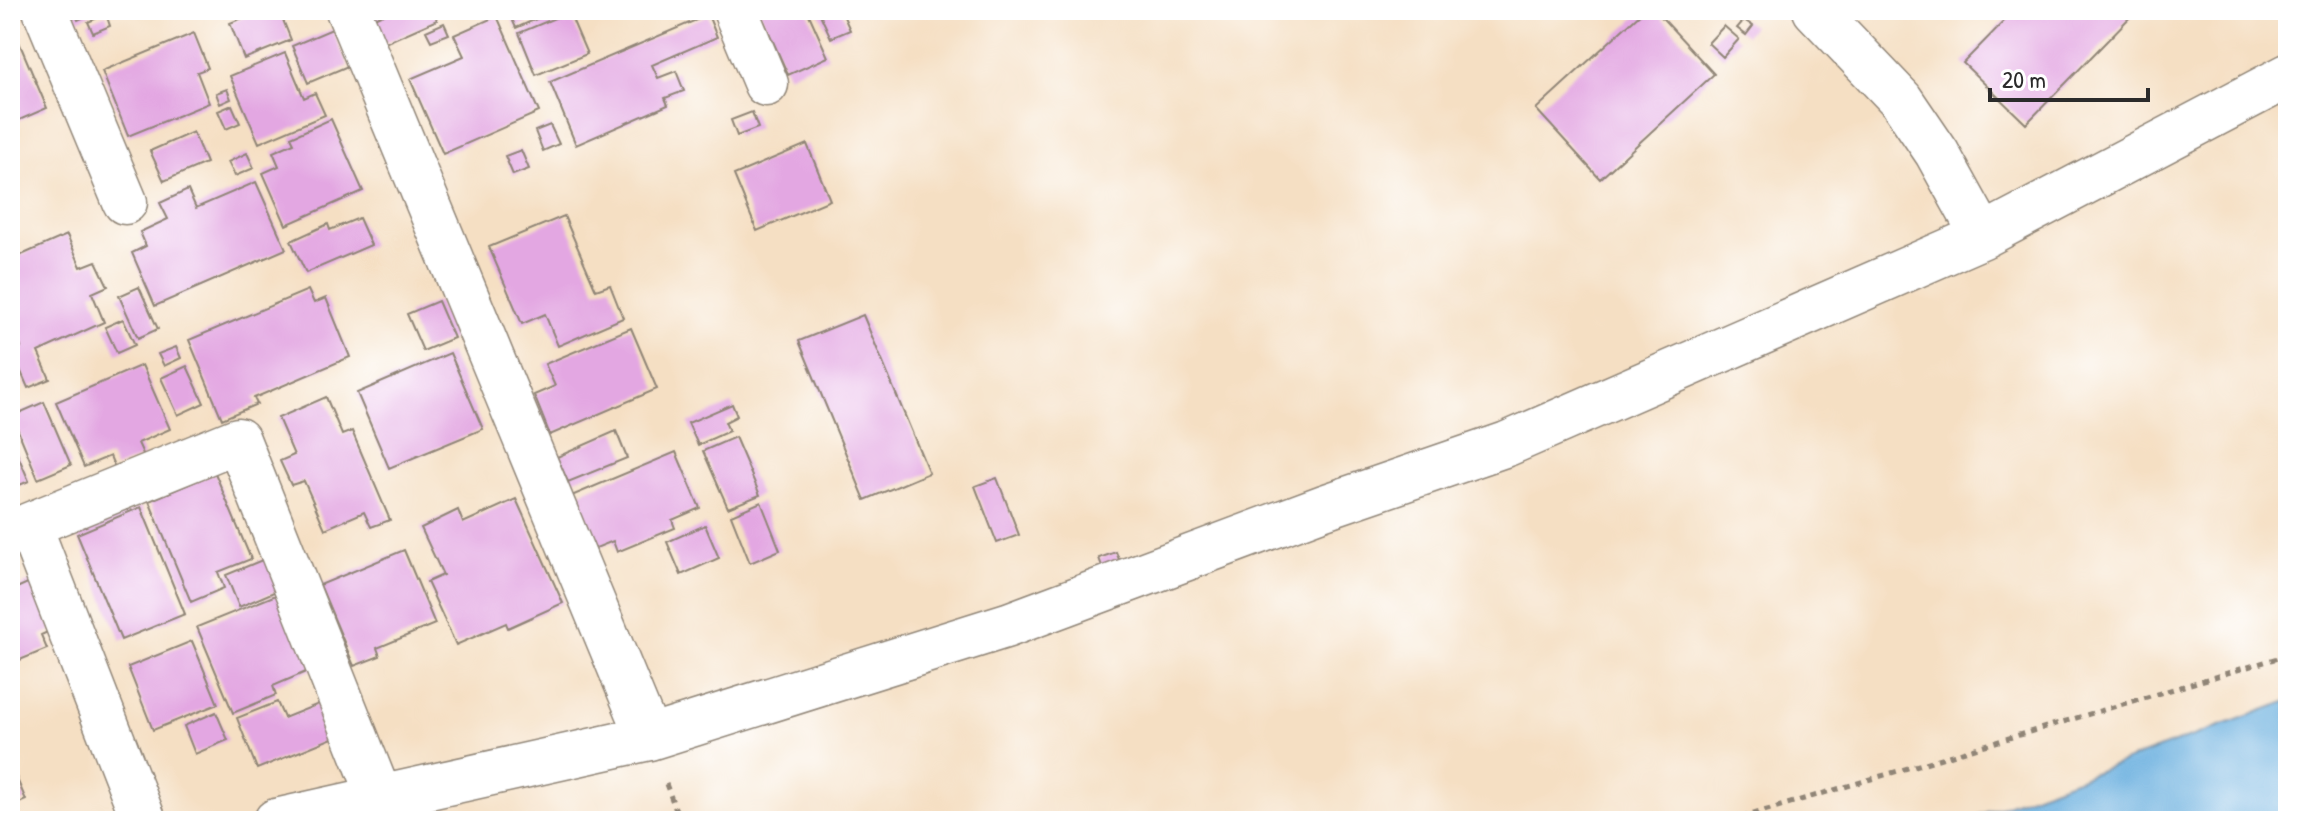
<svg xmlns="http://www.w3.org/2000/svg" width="2298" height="831" font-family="'Patrick Hand',sans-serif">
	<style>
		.water { fill: #67aede; stroke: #496c84; stroke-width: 2 }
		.building { fill: #e3a7e2 }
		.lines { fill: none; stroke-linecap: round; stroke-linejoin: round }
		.minor-casing { stroke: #908577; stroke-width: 47 }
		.path { stroke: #908577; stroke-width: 5; stroke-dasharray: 6 6; stroke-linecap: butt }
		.minor { stroke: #fff; stroke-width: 44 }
	</style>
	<rect width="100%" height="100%" fill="#fff"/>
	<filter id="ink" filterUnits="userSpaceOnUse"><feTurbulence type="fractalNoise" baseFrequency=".0125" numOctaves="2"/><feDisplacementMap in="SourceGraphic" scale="16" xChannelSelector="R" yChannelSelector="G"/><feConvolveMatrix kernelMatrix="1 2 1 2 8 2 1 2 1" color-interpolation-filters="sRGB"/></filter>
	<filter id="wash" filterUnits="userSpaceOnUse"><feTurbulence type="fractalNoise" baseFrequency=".006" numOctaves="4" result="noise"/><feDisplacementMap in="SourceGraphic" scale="32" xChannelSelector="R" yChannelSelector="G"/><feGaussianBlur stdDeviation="1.8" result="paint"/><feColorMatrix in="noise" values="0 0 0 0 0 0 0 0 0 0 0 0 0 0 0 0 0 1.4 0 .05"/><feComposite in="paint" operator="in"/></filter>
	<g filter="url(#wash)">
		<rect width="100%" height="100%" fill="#f5dfc3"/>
		<path class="water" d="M2288 701V821H1963Z"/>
		<g id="blocks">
			<path class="building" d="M74 10H100L78 20Z
				M262 10H279L291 40 244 59 230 23Z
				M392 10H433L437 20 385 43 374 18Z
				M508 10H557L516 28Z
				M759 10H807L828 57 788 75Z
				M818 10H841L850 30 831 38Z
				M1644 10H1655L1714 74 1600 179 1536 109Z
				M2015 10H2137L2026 124 1963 63Z
				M569 12 587 54 536 75 519 33Z
				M106 14 110 26 93 33 88 22Z
				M708 15 717 37 652 65 658 78 676 71 684 91 665 98 668 105 576 145 550 82Z
				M497 16 539 112 443 154 410 79 464 56 454 35Z
				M1744 20 1753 26 1746 35 1737 28Z
				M10 21 47 108 10 124Z
				M444 23 449 34 431 41 426 31Z
				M1724 26 1739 39 1723 57 1708 43Z
				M332 29 348 66 308 83 292 46Z
				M194 33 208 68 197 72 209 103 128 136 102 71Z
				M285 53 304 98 315 93 325 115 259 143 230 76Z
				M227 89 231 99 220 104 216 93Z
				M232 105 240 123 226 129 218 111Z
				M752 112 758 128 737 136 731 120Z
				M331 119 363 191 286 225 263 173 279 166 273 152 294 143 291 137Z
				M550 125 559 144 543 151 535 131Z
				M193 132 206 163 164 181 150 151Z
				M807 144 830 200 757 231 734 175Z
				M521 150 529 169 513 175 505 156Z
				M247 153 254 168 235 176 228 162Z
				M256 182 286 249 155 306 132 253 146 246 140 232 168 219 160 203 188 190 196 208Z
				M564 216 596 290 610 285 623 318 558 346 545 314 522 324 489 247Z
				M359 218 371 245 306 273 291 241 328 224 330 230Z
				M67 235 81 267 96 261 108 286 92 293 104 322 38 352 50 379 28 388 12 351 21 347 10 322V260Z
				M139 287 158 329 138 338 119 296Z
				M308 290 314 303 326 298 350 357 254 398 257 404 222 419 189 340Z
				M438 301 454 338 423 351 407 314Z
				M863 315 929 473 865 500 799 341Z
				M123 319 135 345 117 353 105 327Z
				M631 328 657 389 550 435 534 395 555 386 545 364Z
				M176 347 181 358 164 366 158 354Z
				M450 353 483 429 389 468 357 393Z
				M142 365 170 429 138 443 144 456 115 468 110 456 84 467 56 402Z
				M187 366 204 403 178 415 161 378Z
				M326 397 342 435 352 431 390 520 371 527 364 512 325 529 304 481 291 485 280 461 294 455 278 418Z
				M44 402 71 465 38 479 12 416Z
				M732 404 737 416 725 422 729 431 698 445 688 423Z
				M616 431 627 458 568 482 557 457Z
				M10 437 29 481 10 489Z
				M735 437 760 495 728 508 703 451Z
				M676 452 700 508 672 520 675 528 617 552 613 541 591 550 569 497Z
				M215 473 251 559 218 572 224 588 191 602 149 501Z
				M997 478 1019 535 997 543 975 486Z
				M516 499 563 603 508 628 506 623 456 645 427 582 443 575 421 528 458 510 463 523Z
				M761 502 780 550 750 563 731 515Z
				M141 507 185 614 121 640 77 534Z
				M705 525 719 558 681 575 667 542Z
				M404 550 435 624 377 648 380 656 354 666 320 585Z
				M1116 552 1123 569 1106 577 1099 558Z
				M267 558 281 589 239 607 226 575Z
				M32 581 52 630 41 635 47 649 10 664V591Z
				M281 593 313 669 273 686 276 695 233 713 197 627Z
				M192 641 218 704 153 730 128 667Z
				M326 701 340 735 257 769 237 718 277 702 284 718Z
				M216 712 228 740 195 754 184 726Z
				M10 763 26 800 10 807Z"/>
		</g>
	</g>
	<g filter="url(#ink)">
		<use href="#blocks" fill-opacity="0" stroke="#908577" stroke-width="2"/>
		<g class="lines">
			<defs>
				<path id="minor" d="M45 10 125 202
					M348 10 649 738
					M735 10 766 84
					M1815 10 1901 100 1937 153 1983 236
					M144 821 29 525 238 440 381 800
					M276 821 649 738 1008 625 1324 507 1507 444 1983 236 2288 76"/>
			</defs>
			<use href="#minor" class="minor-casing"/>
			<path class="path" d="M666 784 680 821
				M1730 821 2288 655"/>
			<use href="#minor" class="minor"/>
		</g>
	</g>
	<rect width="2298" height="831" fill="none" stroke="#fff" stroke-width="40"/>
	<path d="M1990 88v12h158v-12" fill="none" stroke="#2b2b2b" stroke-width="4"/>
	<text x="2002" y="88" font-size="24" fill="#2b2b2b" stroke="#ffffff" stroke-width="6" paint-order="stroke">20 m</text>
</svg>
